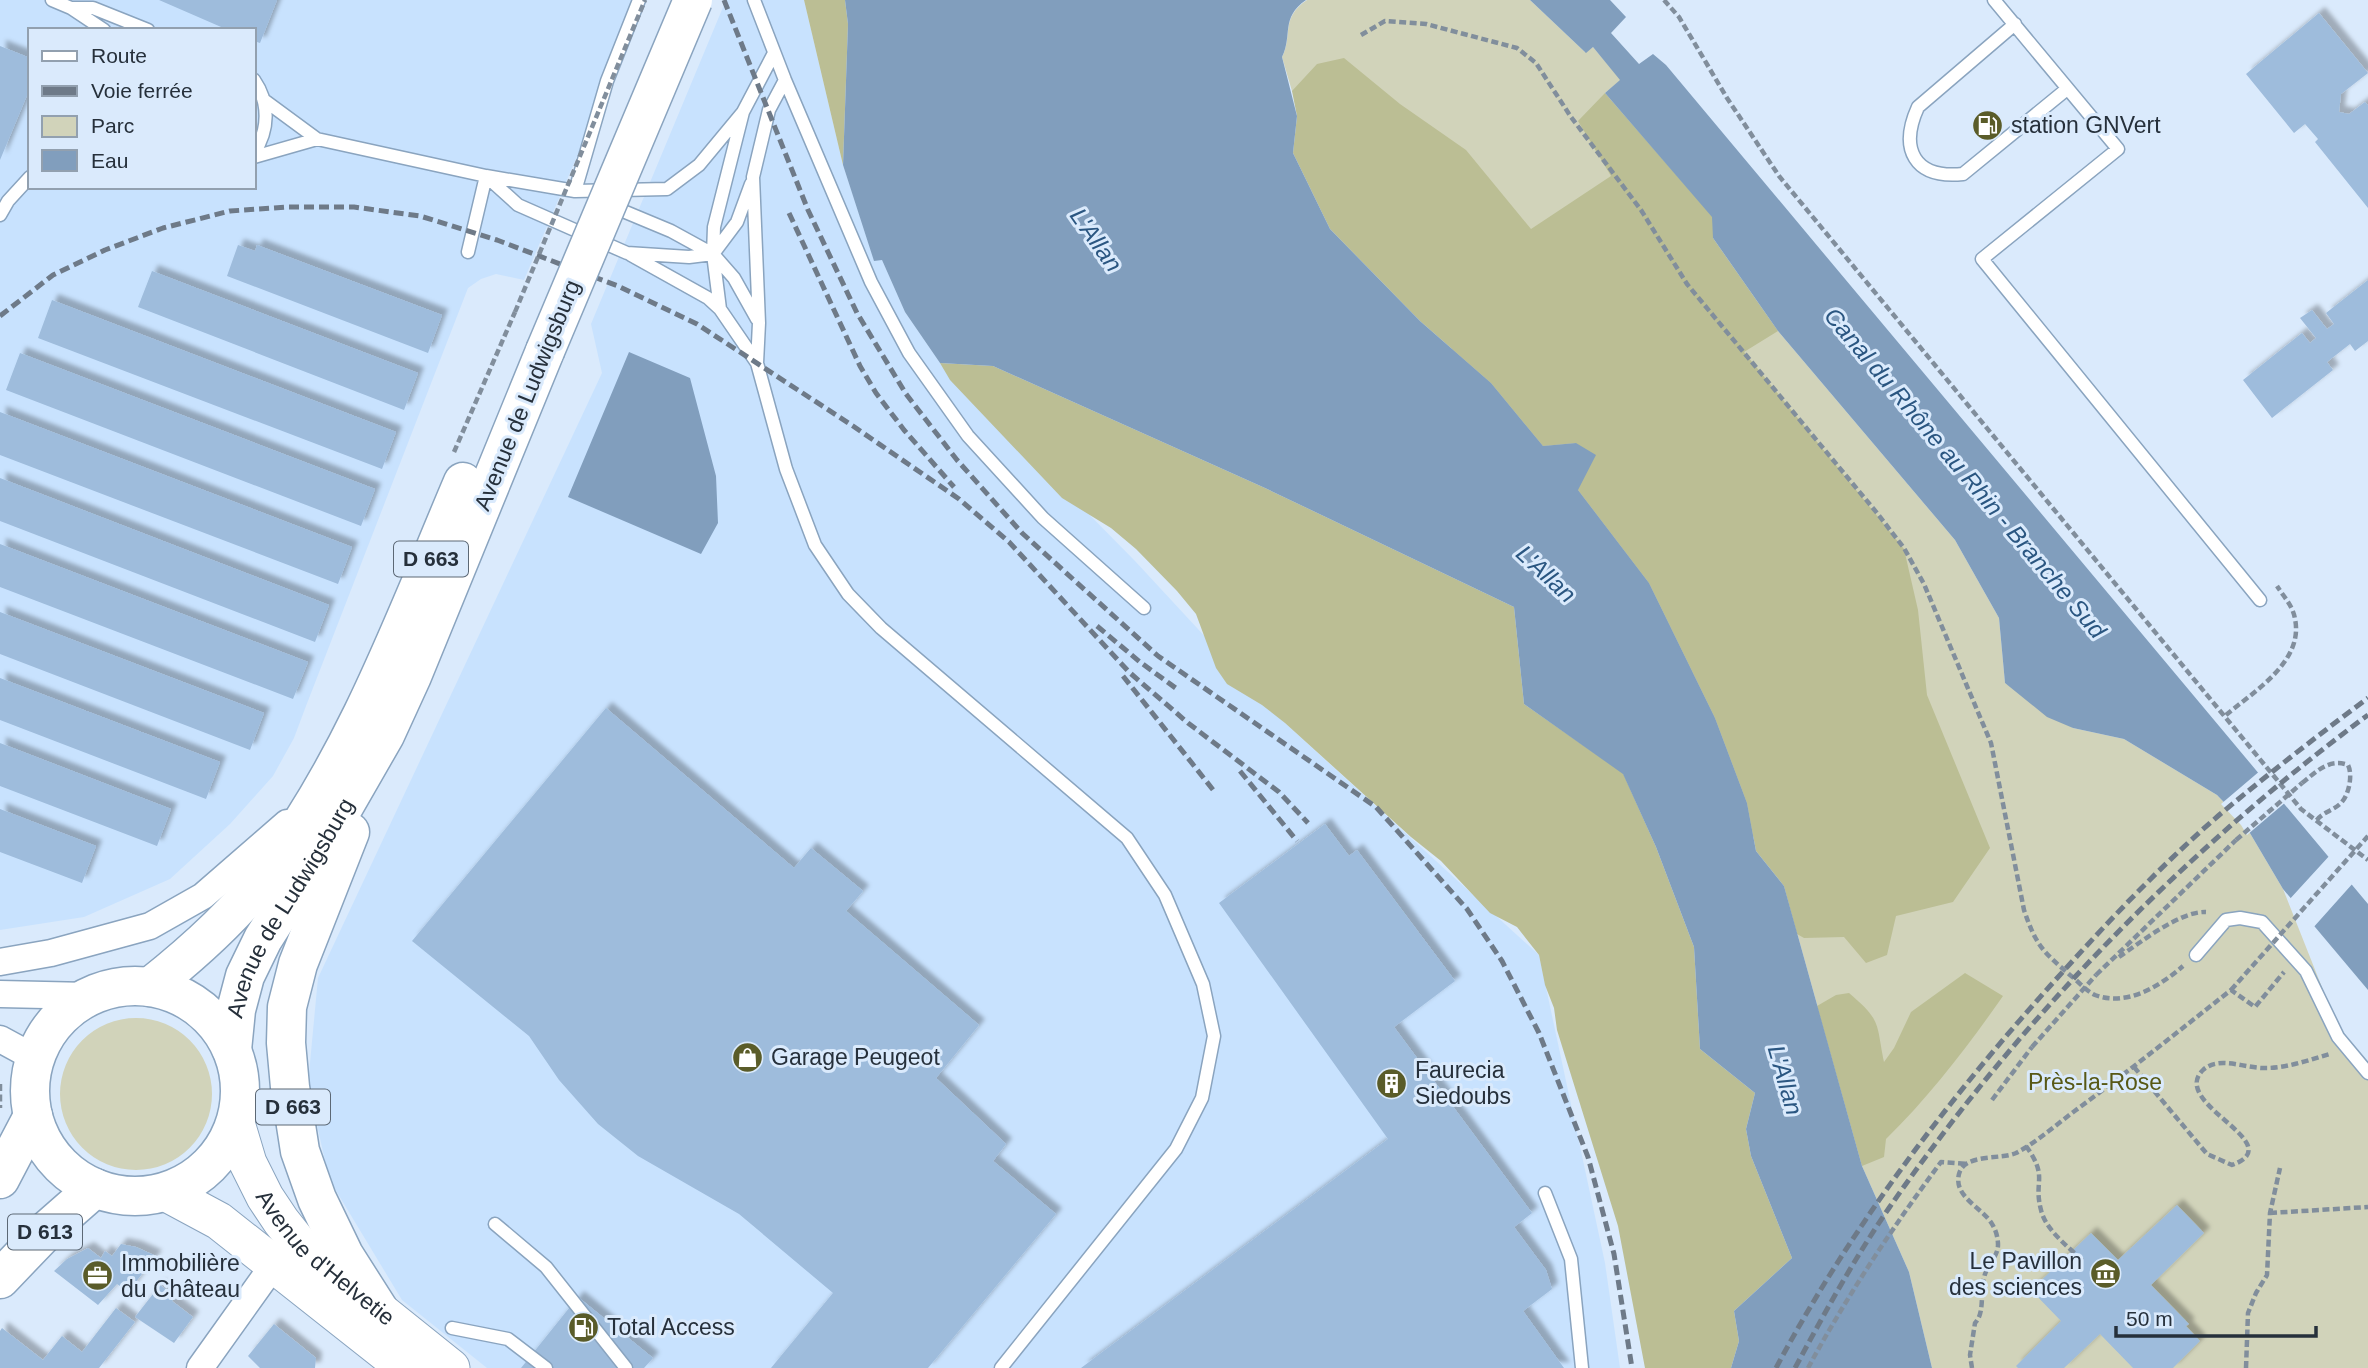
<svg xmlns="http://www.w3.org/2000/svg" width="2368" height="1368" font-family="Helvetica,sans-serif">
	<style>
		.built { fill: #c8e2fe; fill-rule: evenodd }
		.green { fill: #d1d3ba }
		.forest { fill: #bbbe94 }
		.water { fill: #819ebd }
		.pier { fill: #daeafc }
		.building { fill: #9ebcdc; filter: url(#shadow) }
		.lines { fill: none; stroke-linecap: round; stroke-linejoin: round }
		.lane-casing { stroke: #8aa4bf; stroke-width: 15 }
		.street-casing { stroke: #8aa4bf; stroke-width: 29 }
		.secondary-casing { stroke: #8aa4bf; stroke-width: 39 }
		.primary-casing { stroke: #8aa4bf; stroke-width: 41 }
		.path { stroke: #818e9c; stroke-width: 4.5; stroke-dasharray: 7 3.5; stroke-linecap: butt }
		.lane { stroke: #fff; stroke-width: 12 }
		.street { stroke: #fff; stroke-width: 26 }
		.secondary { stroke: #fff; stroke-width: 37 }
		.primary { stroke: #fff; stroke-width: 38 }
		.rail { stroke: #6e7a88; stroke-width: 5; stroke-dasharray: 10 5; stroke-linecap: butt }
		.primary-bridge-casing { stroke: #8aa4bf; stroke-width: 41; stroke-linecap: butt }
		.path-bridge { stroke: #818e9c; stroke-width: 4.5; stroke-dasharray: 7 3.5; stroke-linecap: butt }
		.primary-bridge { stroke: #fff; stroke-width: 38 }
		.labels { text-anchor: middle; stroke-width: 6; stroke-linejoin: round; paint-order: stroke }
		.shield { fill: #daeafc; stroke: #5c6875; stroke-width: 2 }
		.shield-label { font-size: 21px; font-weight: bold; fill: #26303b }
		.poi-label { font-size: 23px; fill: #26303b; stroke: #daeafc; text-anchor: start }
		.street-label { font-size: 23px; fill: #26303b; stroke: #daeafc }
		.park-label { font-size: 23px; fill: #575815; stroke: #daeafc }
		.water-label { font-size: 24px; font-style: italic; fill: #2a5681; stroke: #daeafc }
	</style>
	<defs>
		<filter id="shadow"><feDropShadow dx="6" dy="-6" stdDeviation="2" flood-color="#0004"/></filter>
	</defs>
	<rect width="100%" height="100%" fill="#daeafc"/>
	<path class="built" d="M0 0H644L524 280 496 274 481 279 468 288 306 706 294 738 273 776 230 824 170 879 84 917 0 930ZM30 30H254V187H30Z
		M726 0H804L843 165 874 260H882L905 312 940 363 1135 561 1285 723 1539 955 1605 1263 1620 1368H487L402 1300 329 1179 308 1084 318 978 602 373 591 324Z"/>
	<path class="green" d="M1307 0H1530L1585 52 1593 47 1621 80 1605 93 1778 331 1955 540 1999 618 2005 683 2073 728 2124 739 2217 795 2244 823 2283 889 2346 1048 2368 1073V1368H1932L1909 1272 1862 1166 1784 886 1292 91 1282 57C1293 35 1280 18 1307 0Z
		M60 1094a76 76 0 1 1 152 0a76 76 0 1 1-152 0Z"/>
	<path class="forest" d="M804 0H845L848 24 843 165Z
		M1344 58 1400 104 1466 150 1531 229 1611 176 1578 121 1605 93 1713 217V238L1778 331 1744 352 1904 549 1918 610 1927 695 1990 848 1953 902 1896 916 1887 955 1866 963 1844 937 1804 938 1797 934 1784 886 1756 851 1747 803 1715 718 1649 583 1578 490 1576 443 1543 446 1491 383 1420 321 1330 229 1293 153 1297 116 1292 91 1317 64Z
		M940 363 993 366 1265 488 1514 607 1524 704 1623 773 1656 847 1694 947 1700 1049 1755 1093 1746 1129 1751 1156 1792 1258 1734 1311 1739 1341 1731 1368H1645L1618 1226 1557 1030 1554 1008 1545 985 1539 955 1517 927 1490 913 1441 861 1411 837 1285 723 1262 705 1227 684 1216 668 1196 614 1177 591 1136 549 1111 528 1062 498 950 380Z
		M1965 973 2003 996C1968 1046 1930 1096 1886 1139L1884 1157 1862 1166 1817 1006 1836 995 1849 993C1882 1021 1876 1023 1884 1062L1894 1048 1911 1012Z"/>
	<path class="water" d="M845 0H1306C1280 18 1293 35 1282 57L1297 116 1293 153 1330 229 1420 321 1491 383 1543 446 1576 443 1596 455 1578 490 1649 583 1715 718 1747 803 1756 851 1784 886 1862 1166 1909 1272 1932 1368H1731L1739 1341 1734 1311 1792 1258 1751 1156 1746 1129 1755 1093 1700 1049 1694 947 1656 847 1623 774 1524 704 1514 607 1265 488 993 366 940 363 905 312 882 260 874 261 843 165 848 24Z
		M1530 0H1610L1626 17 1611 33 1639 64 1653 54 1666 65 2368 904V990L2283 889 2244 823 2217 795 2124 739 2073 728 2047 717 2005 683 1999 618 1955 540 1778 331 1713 238 1712 217 1605 93 1620 80 1593 47 1586 53Z
		M629 352 690 378 716 476 718 523 701 554 568 497Z"/>
	<path class="pier" d="M2261 770 2287 801 2247 835 2241 825 2221 804Z
		M2331 854 2354 882 2312 929 2288 901Z"/>
	<path class="building" d="M159 0H277L260 43 254 41V30H228Z
		M2319 13 2368 73 2341 94 2339 112 2349 114 2365 102 2368 105V208L2315 142 2318 139 2305 124 2294 133 2246 74Z
		M0 46 30 58V88L0 160Z
		M238 245 255 251 257 245 442 315 428 353 227 276Z
		M152 271 418 373 404 410 138 307Z
		M2368 280V341L2355 351 2350 344 2327 362 2333 370 2272 418 2243 380 2302 333 2310 343 2316 338 2300 318 2312 310 2327 329 2334 324 2326 313Z
		M52 300 396 432 382 469 38 338Z
		M20 353 375 489 361 526 6 390Z
		M0 412 352 547 338 584 0 455Z
		M0 478 329 605 315 642 0 521Z
		M0 544 308 662 293 699 0 587Z
		M0 612 264 713 250 750 0 654Z
		M0 678 220 762 206 799 0 720Z
		M606 708 794 868 811 848 863 891 846 911 979 1025 936 1078 1006 1144 993 1161 1056 1214 928 1368H771L833 1293 739 1214 638 1156 598 1124 559 1080 529 1036 412 941Z
		M0 743 171 809 157 846 0 786Z
		M0 809 96 846 82 883 0 852Z
		M1325 824 1349 856 1357 850 1455 981 1394 1027 1532 1213 1514 1227 1546 1270 1552 1289 1523 1311 1564 1368H1081L1388 1139 1219 903Z
		M2177 1205 2204 1233 2151 1285 2189 1324 2186 1326 2200 1341 2173 1368H2133L2100 1334 2064 1368H2018L2016 1366 2061 1321 2031 1290 2091 1233 2118 1260Z
		M121 1244 136 1247 156 1256 128 1292 117 1284 98 1305 54 1271 67 1259 88 1248 101 1258 105 1251 112 1256Z
		M160 1285 176 1297 172 1301 193 1317 174 1343 135 1317Z
		M578 1297 653 1358 644 1368H521Z
		M116 1308 135 1322 99 1368H0V1331L2 1328 43 1360 62 1336 82 1352Z
		M274 1324 316 1358 315 1368H260L248 1356Z"/>
	<g class="lines">
		<defs>
			<path id="lane" d="M52 0 71 8 104 30
				M754 0 785 80 871 282 909 353 968 436 1043 518 1144 608
				M1994 0 2118 149 1982 259 2260 600
				M71 8H93L148 30
				M2015 24 1918 107C1899 149 1914 179 1963 174L2067 89
				M254 80C270 103 269 130 254 153
				M785 80 769 110 753 177 759 323 757 363 786 469 815 545 848 594 881 628 1127 838 1165 895 1203 984 1214 1036 1202 1098 1176 1149 1001 1368
				M264 100 317 139 486 176 575 191 667 189 699 165 743 112
				M254 157 317 139
				M486 176 518 205 627 253 689 257 713 254 737 222 751 184
				M575 191 607 81 639 0
				M611 206 671 231 713 254 734 278 757 319
				M0 215 8 201 30 177
				M468 252 486 176
				M631 255 708 298 720 309
				M757 363 720 309 713 254 714 227 743 112 774 53
				M2196 955 2226 920 2240 918 2262 922 2306 971 2338 1037 2368 1073
				M1545 1193 1571 1259 1582 1368
				M495 1224 546 1267 626 1368
				M452 1328 508 1339 546 1368"/>
			<path id="street" d="M0 962 51 953 150 926 203 896 287 823
				M0 994 89 996
				M0 1039 35 1058
				M200 1368 275 1263"/>
			<g id="secondary">
				<path id="s1" d="M236 1123 248 1163 265 1197 281 1221 304 1250 451 1368"/>
				<path d="M165 1192 219 1221 405 1368"/>
			</g>
			<g id="primary">
				<path d="M350 832 298 964 287 1007 286 1043 290 1087 300 1151 317 1199 344 1255 379 1310"/>
				<circle cx="135" cy="1091" r="105"/>
				<path d="M150 987C193 953 235 916 268 872 356 754 406 616 463 482"/>
				<path id="s2" d="M232 1050 236 1010 245 976 263 939 312 862 385 735 412 676 545 351"/>
				<path d="M0 1179 33 1116"/>
				<path d="M0 1279 46 1231 95 1188"/>
			</g>
		</defs>
		<use href="#lane" class="lane-casing"/>
		<use href="#street" class="street-casing"/>
		<use href="#secondary" class="secondary-casing"/>
		<use href="#primary" class="primary-casing"/>
		<path class="path" d="M1664 0 1679 17 1727 98 1779 176 2301 809 2368 860
			M1361 35 1385 21 1426 24 1517 48 1536 63 1571 117 1641 210 1687 284 1877 513 1904 548 1924 584 1991 743 2024 910C2036 945 2042 951 2070 975 2078 981 2086 991 2095 995 2127 1007 2160 986 2183 966
			M454 452 515 312
			M2226 715C2253 692 2304 662 2295 619 2293 606 2284 597 2277 586
			M2302 783C2316 772 2329 758 2348 765 2353 775 2349 796 2340 804 2332 811 2323 812 2316 821
			M2119 957C2141 942 2180 911 2206 912
			M2096 975 2236 840
			M2134 1067 2207 1154 2232 1165C2292 1143 2168 1104 2203 1070 2219 1055 2246 1069 2266 1068 2287 1068 2309 1060 2330 1054
			M0 1084V1108
			M1992 1100 2032 1047
			M2026 1146C2049 1178 2033 1180 2041 1210 2046 1231 2069 1247 2084 1262
			M2270 1213 2368 1207
			M1808 1368C1847 1296 1892 1228 1941 1162L1968 1164
			M1972 1368 1970 1355 1975 1323C1985 1313 1980 1293 1984 1278 1986 1266 1998 1257 1998 1245 1998 1238 1996 1230 1992 1224 1983 1208 1953 1197 1959 1174 1964 1153 2001 1160 2016 1153 2037 1142 2057 1124 2076 1110 2129 1071 2180 1030 2231 990L2255 1007 2284 972
			M2246 1368 2248 1313 2256 1293 2267 1275 2270 1213 2280 1168"/>
		<use href="#lane" class="lane"/>
		<use href="#street" class="street"/>
		<use href="#secondary" class="secondary"/>
		<use href="#primary" class="primary"/>
		<path class="rail" d="M724 0 808 210 857 313 906 394 957 460 1022 533 1158 656 1376 807 1467 909 1502 961 1539 1033 1588 1157 1614 1254 1632 1368
			M789 213 860 366 876 393 904 430 954 487
			M0 316 53 275 105 250 163 228 230 211 288 207H354L420 216 497 240 618 286 697 324 853 426 959 499 1009 542 1129 672 1188 723 1279 792 1308 823
			M1097 626 1140 662 1177 689
			M1123 676 1214 791
			M1240 771 1297 841
			M1776 1368C1850 1229 1945 1103 2050 986 2103 927 2158 868 2218 816 2267 775 2317 736 2368 698
			M1795 1368C1824 1314 1854 1259 1889 1208 2019 1020 2184 851 2368 715"/>
		<defs>
			<path id="primary-bridge" d="M545 351 693 0"/>
		</defs>
		<use href="#primary-bridge" class="primary-bridge-casing"/>
		<path class="path-bridge" d="M515 312 645 0
			M2236 840 2302 783
			M2231 990 2368 836
			M2032 1047 2096 975"/>
		<use href="#primary-bridge" class="primary-bridge"/>
	</g>
	<defs>
		<symbol id="fuel-disc" viewBox="-11 -11 22 22"><circle r="9.5" fill="#5a5c29" stroke="#daeafc"/><path d="M-5.5-6h7V0h2V4h1.3V-2.5L3-4.5l.8-.8L6-3V5H2.5V1h-1V6h-7ZM-4.2-4.7v3.2H.2V-4.7Z" fill="#fff"/></symbol>
		<symbol id="shop-disc" viewBox="-11 -11 22 22"><circle r="9.5" fill="#5a5c29" stroke="#daeafc"/><path d="M-5-2.5h2.3a2.7 3.5 0 0 1 5.4 0H5L5.5 6h-11ZM-1.5-2.5h3a1.5 2.3 0 0 0-3 0Z" fill="#fff"/></symbol>
		<symbol id="building-disc" viewBox="-11 -11 22 22"><circle r="9.5" fill="#5a5c29" stroke="#daeafc"/><path d="M-4-6H4V6H1V3H-1V6H-4ZM-2.5-4.3h1.7v1.8h-1.7ZM.8-4.3h1.7v1.8H.8ZM-2.5-1h1.7V.8h-1.7ZM.8-1h1.7V.8H.8Z" fill="#fff"/></symbol>
		<symbol id="museum-disc" viewBox="-11 -11 22 22"><circle r="9.5" fill="#5a5c29" stroke="#daeafc"/><path d="M0-6L6-3V-2H-6V-3ZM-5-1h2V3h-2ZM-1-1h2V3h-2ZM3-1h2V3H3ZM-6 4H6V6H-6Z" fill="#fff"/></symbol>
		<symbol id="office-disc" viewBox="-11 -11 22 22"><circle r="9.5" fill="#5a5c29" stroke="#daeafc"/><path d="M-6-3h4V-5.5h4V-3h4V5H-6ZM-1-4.5V-3h2v-1.5ZM-6 0V1H6V0Z" fill="#fff"/></symbol>
	</defs>
	<g fill-rule="evenodd">
		<use href="#fuel-disc" x="1970" y="108" width="35" height="35"/>
		<use href="#shop-disc" x="730" y="1040" width="35" height="35"/>
		<use href="#building-disc" x="1374" y="1066" width="35" height="35"/>
		<use href="#museum-disc" x="2088" y="1256" width="35" height="35"/>
		<use href="#office-disc" x="80" y="1258" width="35" height="35"/>
		<use href="#fuel-disc" x="566" y="1310" width="35" height="35"/>
	</g>
	<g class="labels">
		<g class="shield">
			<rect x="394" y="541.5" width="74" height="35" rx="5"/>
			<rect x="256" y="1089.5" width="74" height="35" rx="5"/>
			<rect x="8" y="1214.5" width="74" height="35" rx="5"/>
		</g>
		<g class="shield-label">
			<text x="431" y="566">D 663</text>
			<text x="293" y="1114">D 663</text>
			<text x="45" y="1239">D 613</text>
		</g>
		<g class="poi-label">
			<text x="2011" y="133">station GNVert</text>
			<text x="771" y="1065">Garage Peugeot</text>
			<text x="1415" y="1078">Faurecia<tspan x="1415" dy="26">Siedoubs</tspan></text>
			<text x="2082" y="1269" text-anchor="end">Le Pavillon<tspan x="2082" dy="26">des sciences</tspan></text>
			<text x="121" y="1271">Immobilière<tspan x="121" dy="26">du Château</tspan></text>
			<text x="607" y="1335">Total Access</text>
		</g>
		<g class="street-label">
			<text transform="translate(527 395) rotate(-68)" y="8">Avenue de Ludwigsburg</text>
			<text dy="8" stroke="none"><textPath href="#s2" startOffset="156">Avenue de Ludwigsburg</textPath></text>
			<text dy="8" stroke="none"><textPath href="#s1" startOffset="166">Avenue d'Helvetie</textPath></text>
		</g>
		<g class="park-label">
			<text x="2095" y="1090">Près-la-Rose</text>
		</g>
		<g class="water-label">
			<text transform="translate(1096 240) rotate(55)" y="8">L'Allan</text>
			<text transform="translate(1965 473) rotate(50)" y="8">Canal du Rhône au Rhin - Branche Sud</text>
			<text transform="translate(1546 574) rotate(43)" y="8">L'Allan</text>
			<text transform="translate(1785 1080) rotate(74)" y="8">L'Allan</text>
		</g>
	</g>
	<rect x="28" y="28" width="228" height="161" fill="#daeafc" stroke="#92a0af" stroke-width="2"/>
	<rect x="42" y="51" width="35" height="10" fill="#ffffff" stroke="#92a0af" stroke-width="2"/>
	<text x="91" y="63" font-size="21" fill="#26303b">Route</text>
	<rect x="42" y="86" width="35" height="10" fill="#6e7a88" stroke="#92a0af" stroke-width="2"/>
	<text x="91" y="98" font-size="21" fill="#26303b">Voie ferrée</text>
	<rect x="42" y="116" width="35" height="21" fill="#d1d3ba" stroke="#92a0af" stroke-width="2"/>
	<text x="91" y="133" font-size="21" fill="#26303b">Parc</text>
	<rect x="42" y="150" width="35" height="21" fill="#819ebd" stroke="#92a0af" stroke-width="2"/>
	<text x="91" y="168" font-size="21" fill="#26303b">Eau</text>
	<path d="M2116 1326v10h200v-10" fill="none" stroke="#26303b" stroke-width="3.5"/>
	<text x="2126" y="1326" font-size="21" fill="#26303b" stroke="#daeafc" stroke-width="5" paint-order="stroke">50 m</text>
</svg>
